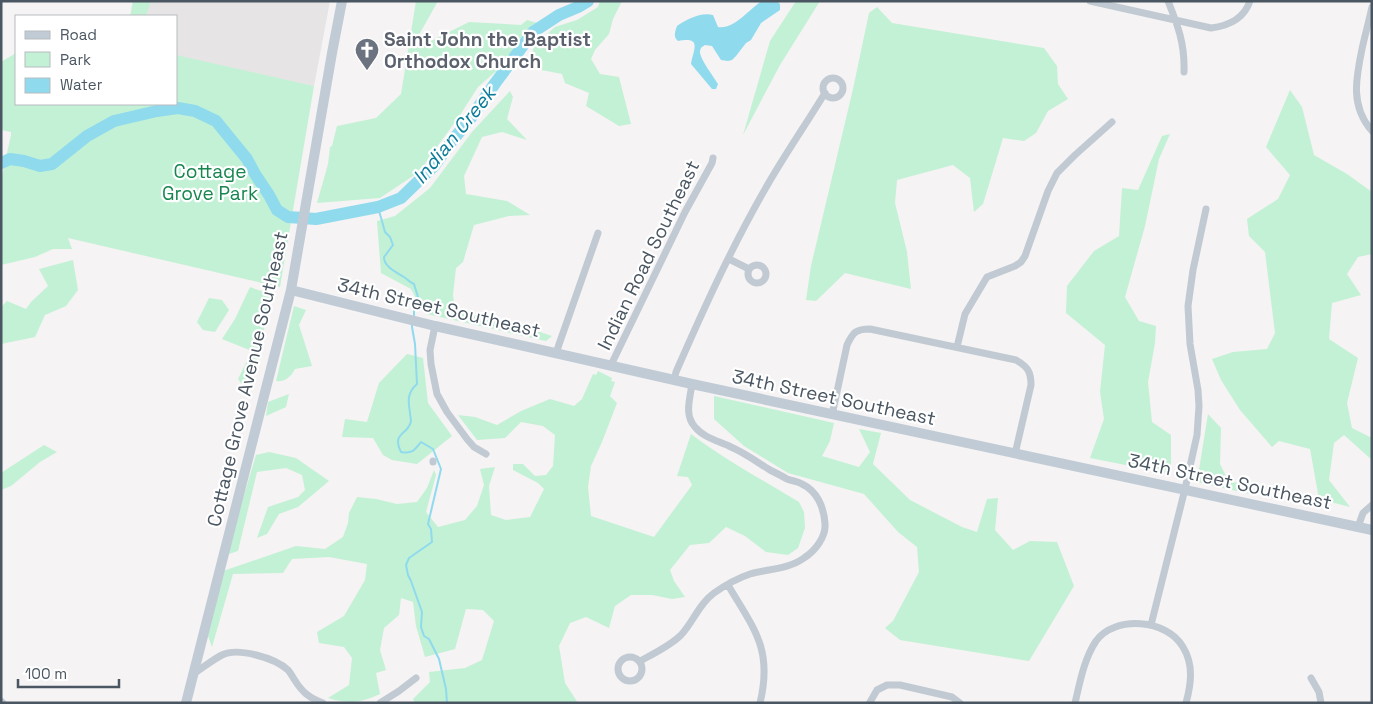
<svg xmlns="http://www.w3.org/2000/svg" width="1373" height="704" font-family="'Space Grotesk',sans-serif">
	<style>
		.education { fill: #e6e4e5 }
		.green { fill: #c3f1d5 }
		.water { fill: #90daee }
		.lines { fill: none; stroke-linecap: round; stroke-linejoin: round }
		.stream { stroke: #90daee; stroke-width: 2 }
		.river { stroke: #90daee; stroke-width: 12 }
		.street { stroke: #c1cad2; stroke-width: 7 }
		.secondary { stroke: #c1cbd6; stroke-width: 10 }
		.labels { text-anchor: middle; stroke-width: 4.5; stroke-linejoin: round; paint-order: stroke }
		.worship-label { font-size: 19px; font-weight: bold; fill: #5b616d; stroke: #fff; text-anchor: start }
		.park-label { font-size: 19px; fill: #17864f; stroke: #fff }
		.street-label { font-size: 19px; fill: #4a5661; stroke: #fff }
		.water-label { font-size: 20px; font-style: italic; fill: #0c7c9b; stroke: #fff }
	</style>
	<rect width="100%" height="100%" fill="#f5f3f3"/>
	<path class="education" d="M148 1H330L314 86 176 56V16H145Z"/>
	<path class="green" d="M133 1H151L146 16H130Z
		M416 1H438L420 33 423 45 469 22 521 25 527 20 548 26 478 87 460 115 419 172 380 198 317 203 328 164 330 147 332 146 337 126 376 118 401 94Z
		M600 1H622L613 19 609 34 595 50 591 59 600 74 619 77 631 124 619 126 586 106 589 93 565 83 562 74 526 67 535 45 555 27 577 20 598 7Z
		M796 1H820L780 65 743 135 770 41Z
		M877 7 892 23 1044 48 1057 66 1058 84 1068 99 1048 111 1036 133 1024 141 1003 138 983 204 974 212 970 178 953 165 897 180 895 203 907 252 911 289 845 273 816 301 806 300 811 266 853 89 869 13Z
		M16 53V104H176V55L314 86 280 287 68 238 72 249H53L35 257 1 265V180L11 135V132L1 130V62Z
		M1290 90 1302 107 1314 155 1347 174 1372 192V254L1358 257 1347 274 1361 295 1332 303 1329 339 1358 358 1347 403 1352 428 1372 438V460L1344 435 1334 443 1329 480 1350 507 1319 499 1310 449 1279 441 1272 447 1240 410 1221 380 1212 359 1233 352 1267 349 1275 333 1265 252 1249 236 1247 219 1278 199 1290 175 1266 147Z
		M510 91 513 97 507 119 527 140 502 132 482 137 464 176 466 194 507 201 530 215 509 216 474 225 463 262 456 268 453 295 455 311 522 326 552 336 546 341 427 314 420 306 411 289 381 273 377 221 395 216 430 188 472 132Z
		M1170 134 1159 159 1145 226 1125 297 1139 321 1156 326 1155 343 1148 382 1152 422 1171 435V474L1090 458 1104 419 1100 392 1105 345 1066 313 1067 286 1094 251 1119 236 1122 188 1138 190 1162 136Z
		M73 260 78 290 66 306 45 315 35 337 1 344V307L7 301 26 309 31 302 48 286 39 269Z
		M250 287 272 295 249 394 238 379 252 351 222 339 235 319Z
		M209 298 222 300 229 310 215 332 203 330 197 322Z
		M294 306 306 310 299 325 312 366 295 369C291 377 285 382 276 381Z
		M407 354 423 358 428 403 452 436 417 464 392 460 383 455 373 438 342 437 345 419 367 422 379 383Z
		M598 371 612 378 611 381 615 382 610 396 617 403 602 442 591 466 588 487 591 516 654 537 692 485 688 477 677 476 691 434C725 460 763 480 799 502L804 512 805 528 798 548 788 555 766 552 745 536 726 527 709 543 690 545 670 570 674 581 685 597 672 599 652 595H631L615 606 609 628 586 617 570 623 559 646 565 683 578 703H415L413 699 430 682 429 672 465 668 482 660 494 621 483 610 466 609 455 649 425 657 416 626 413 602 401 598 399 615 384 628 380 650 386 670 376 673 380 694C361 703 348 704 328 698L349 685 352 658 344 647 319 643 317 632 344 616 365 580 367 564 329 557 292 559 283 573 233 574 212 647 208 636 223 571 296 546 325 549 343 537 348 523 349 513 357 497 376 499 397 504 417 502 427 488 434 470 436 475 426 512 438 527 465 520 477 506 484 485 480 469 495 467 489 486 491 515 506 520 530 517 544 489 538 483 513 470V464H523L535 476 546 475 553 466 555 435 543 426 521 422 505 438 477 440 458 415 475 417 497 425 521 411 550 399 574 406 582 399 593 374 596 375Z
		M289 394 286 407 266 416 268 402Z
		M714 396 834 423 830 441 822 456 859 467 870 452 859 429 881 433 873 464 910 500 962 527 977 532 987 499 998 498 995 530 1013 550 1030 541 1057 542 1074 586 1029 661 900 640 885 628 893 621 919 572 917 547 898 532 864 494 788 473 744 446 714 419Z
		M1208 414 1221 428 1220 464 1229 482 1252 484 1254 495 1197 482Z
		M44 445 57 452 40 462 11 486 1 490V473Z
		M269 452 296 458 329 481 298 507 279 514 267 534 257 538 268 507 298 497 305 490 302 475 286 468 257 472 238 551 226 555 256 455Z"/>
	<path class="water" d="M762 1H777L780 4V10L761 23 751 40 746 43 736 56 732 60 728 61 721 60 712 46 705 45C702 47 701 47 700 51 699 58 714 77 718 84L716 89H712L691 64C693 50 703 36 678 41 673 37 675 32 677 26 687 19 701 12 713 15L718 27C734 30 749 9 762 1Z"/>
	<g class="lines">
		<path class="stream" d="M378 207 385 232 390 237 393 245 384 257C384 267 396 272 404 277 408 280 409 282 414 284L418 297 413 301V307L414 308V316
			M412 323V327L415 344 417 384C407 393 408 400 410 413 410 416 411 418 411 421 409 435 391 432 401 452 412 454 414 451 421 442L433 449 441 469 428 524 431 529 432 542 409 558 406 565 408 575 411 581 422 612 421 627 424 636 429 639 439 659 446 689 447 703"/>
		<path class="river" d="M1 163 10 159 24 161 40 166 52 164 87 136 114 121 157 111 178 108 195 111 216 121 247 159 255 174 269 195 277 210 288 217 316 219 378 207 401 198 434 166 452 141 470 119 496 82 533 32 559 15 578 7 588 1"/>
		<path class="street" d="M1090 1 1211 28C1228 26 1244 19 1250 1
			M1168 1C1178 26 1185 44 1184 72
			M1372 7C1369 21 1365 35 1362 49 1356 78 1350 106 1372 131
			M823 88a10 10 0 1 1 20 0a10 10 0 1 1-20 0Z
			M729 259 749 269
			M748 274a9 9 0 1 1 18 0a9 9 0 1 1-18 0Z
			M435 326 430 350 431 364 437 394 447 412 467 439 474 447 486 454
			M957 347 965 314 987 277 1015 266 1021 262 1025 256 1048 191 1057 173 1075 155 1112 122
			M556 353 598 233
			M611 365 685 212 712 163 713 158
			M674 380 676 372C704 308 733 244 768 184 786 153 806 124 825 93
			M832 415 847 345C853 332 856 329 870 329L1016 360C1028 367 1031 372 1031 385L1015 454
			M433 462V461
			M1358 527 1363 513 1372 505
			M728 585C754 629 773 649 760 703
			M1151 625 1185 489 1197 435 1199 406 1198 390 1190 344 1188 306 1193 270 1206 209
			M618 669a12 12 0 1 1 24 0a12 12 0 1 1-24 0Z
			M640 661C653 654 670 646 681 635 693 622 699 604 714 593 724 586 738 578 750 574 768 569 789 569 804 558 815 551 826 537 825 524 824 507 817 491 802 484 797 481 792 481 787 479 782 476 776 473 770 470 757 462 745 453 731 447 719 441 704 438 695 427 684 415 690 399 692 384
			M193 674C203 668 212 660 222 655 238 647 275 658 288 670 290 672 292 676 294 679 302 692 309 698 323 703
			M1311 678 1319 692 1321 703
			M1 701 3 703
			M870 702 877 690 887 685H900L952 697 960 703
			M380 703 399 691 416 678
			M1075 703C1080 682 1084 659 1096 641 1115 615 1167 619 1183 647 1194 665 1191 684 1186 703"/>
		<path class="secondary" d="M291 290 435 326 692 384 1372 530
			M186 703 291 290 332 53 342 1"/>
	</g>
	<defs>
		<symbol id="church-pin" viewBox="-11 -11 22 30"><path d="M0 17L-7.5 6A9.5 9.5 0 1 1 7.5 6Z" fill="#6b7280" stroke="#fff"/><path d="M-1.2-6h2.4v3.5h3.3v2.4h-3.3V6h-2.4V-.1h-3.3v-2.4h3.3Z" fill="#fff"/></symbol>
	</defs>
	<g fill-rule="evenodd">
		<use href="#church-pin" x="353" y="36" width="28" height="38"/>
	</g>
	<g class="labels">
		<g class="worship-label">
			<text x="384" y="46">Saint John the Baptist<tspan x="384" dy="22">Orthodox Church</tspan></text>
		</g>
		<g class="park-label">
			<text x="210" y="178">Cottage<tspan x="210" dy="22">Grove Park</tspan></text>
		</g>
		<g class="street-label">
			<text transform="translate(648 255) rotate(-64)" y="7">Indian Road Southeast</text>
			<text transform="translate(439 307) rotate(13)" y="7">34th Street Southeast</text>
			<text transform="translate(247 379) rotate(-77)" y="7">Cottage Grove Avenue Southeast</text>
			<text transform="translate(834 397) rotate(12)" y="7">34th Street Southeast</text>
			<text transform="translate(1230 481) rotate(12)" y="7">34th Street Southeast</text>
		</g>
		<g class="water-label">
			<text transform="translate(454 135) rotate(-51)" y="7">Indian Creek</text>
		</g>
	</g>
	<rect width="1373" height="704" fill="none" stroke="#4a5661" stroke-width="5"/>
	<rect x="15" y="15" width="162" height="90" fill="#ffffff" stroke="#b7bbc0"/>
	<rect x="25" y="31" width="25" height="8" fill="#c1cbd6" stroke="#b7bbc0"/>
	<text x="60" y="40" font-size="15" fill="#4a5661">Road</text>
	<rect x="25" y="52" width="25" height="15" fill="#c3f1d5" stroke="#b7bbc0"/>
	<text x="60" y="65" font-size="15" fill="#4a5661">Park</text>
	<rect x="25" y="78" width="25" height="15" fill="#90daee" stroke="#b7bbc0"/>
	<text x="60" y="90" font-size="15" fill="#4a5661">Water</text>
	<path d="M18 679v8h101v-8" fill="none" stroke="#4a5661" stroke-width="2.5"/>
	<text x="25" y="679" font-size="15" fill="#4a5661" stroke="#ffffff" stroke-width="4" paint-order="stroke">100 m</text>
</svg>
